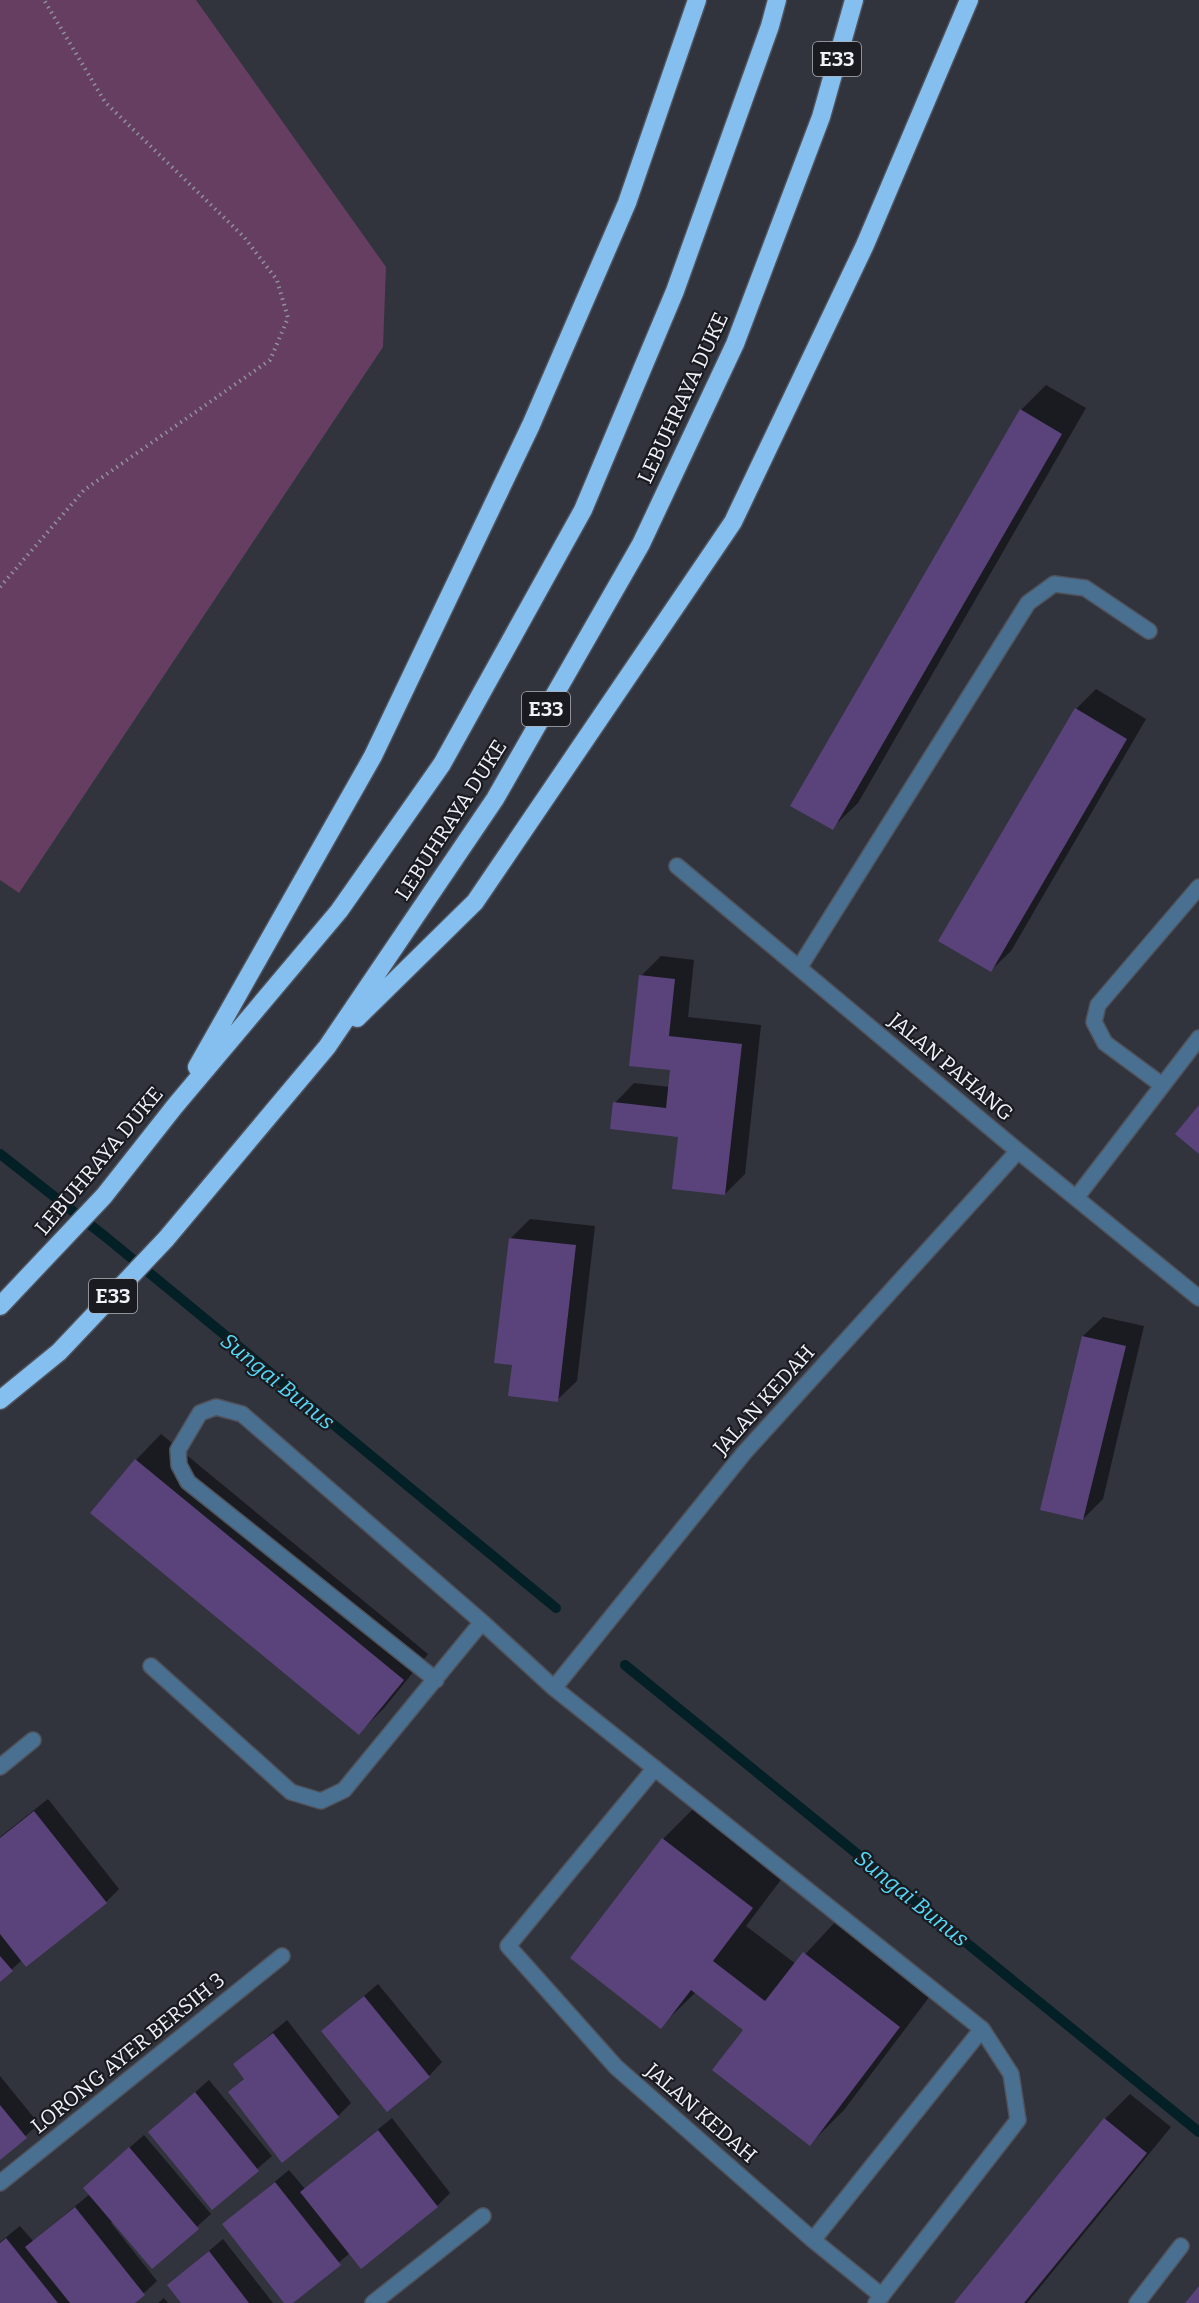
<svg xmlns="http://www.w3.org/2000/svg" width="1199" height="2303" font-family="Bitter,serif">
	<style>
		.green { fill: #653e61 }
		.shadow { fill: #0007 }
		.lines { fill: none; stroke-linecap: round; stroke-linejoin: round }
		.stream { stroke: #032027; stroke-width: 10 }
		.building { fill: #5a437b }
		.lane-casing { stroke: #50525b; stroke-width: 18 }
		.street-casing { stroke: #50525b; stroke-width: 18 }
		.highway-casing { stroke: #50525b; stroke-width: 21 }
		.path { stroke: #91939c; stroke-width: 4; stroke-dasharray: 1.5 4.5; stroke-linecap: butt }
		.lane { stroke: #497091; stroke-width: 15 }
		.street { stroke: #497091; stroke-width: 15 }
		.highway { stroke: #85bfef; stroke-width: 18 }
		.labels { text-anchor: middle; stroke-width: 4.5; stroke-linejoin: round; paint-order: stroke }
		.shield { fill: #1a1b20; stroke: #b0b2b8; stroke-width: 1.5 }
		.shield-label { font-size: 20px; font-weight: bold; fill: #f0f2f9 }
		.street-label { font-size: 21px; fill: #f0f2f9; stroke: #1a1b20 }
		.water-label { font-size: 22px; font-style: italic; fill: #54daf8; stroke: #1a1b20 }
	</style>
	<rect width="100%" height="100%" fill="#31333d"/>
	<path class="green" d="M0 0H196L386 267 383 347 19 893 0 880Z"/>
	<path class="shadow" d="M1046 385 1086 408 858 803 832 828 1021 410Z
		M1096 689 1146 719 1011 951 991 970 940 940 1076 709Z
		M661 956 694 960 688 1017 761 1025 745 1174 725 1194 679 1136 615 1103 634 1083 670 1087 672 1069 641 976Z
		M530 1219 595 1226 577 1381 557 1400 513 1364 510 1239Z
		M1103 1317 1144 1326 1103 1499 1083 1519V1336Z
		M161 1434 428 1654 384 1708 359 1733 92 1513 136 1460Z
		M48 1799 119 1889 106 1902 22 1960 0 1980V1837Z
		M697 1805 786 1873 746 1926 796 1964 838 1919 933 1992 844 2110 810 2144 745 2030 696 1992 660 2027 572 1958 663 1839Z
		M378 1984 442 2062 429 2076 323 2031Z
		M287 2020 351 2103 338 2116 230 2092 245 2078 235 2064Z
		M0 2076 39 2124 0 2158Z
		M209 2080 272 2156 212 2208 150 2132Z
		M1130 2094 1171 2127 1027 2303H956L1105 2119Z
		M392 2118 450 2193 437 2206 350 2253 291 2303H286L224 2224 289 2170 305 2189Z
		M144 2135 211 2214 152 2267 113 2221 111 2223 157 2281 133 2303H0V2242L20 2226 33 2241 90 2194 98 2175Z
		M223 2239 273 2303H183L169 2285Z
		M164 2298 168 2303H158Z"/>
	<g class="lines">
		<path class="stream" d="M0 1154 107 1238 556 1608
			M625 1665 1199 2132"/>
	</g>
	<path class="building" d="M1020 409 1062 434 833 830 790 806Z
		M1075 708 1127 739 991 972 938 941Z
		M639 975 675 979 669 1036 742 1044 725 1195 672 1189 678 1137 610 1129 613 1102 666 1108 670 1070 629 1066Z
		M1199 1105V1154L1175 1134Z
		M509 1238 576 1245 558 1402 508 1396 512 1365 494 1363Z
		M1082 1336 1126 1346 1083 1520 1040 1510Z
		M135 1459 404 1680 359 1735 90 1513Z
		M34 1811 107 1903 26 1967 0 1934V1838Z
		M662 1838 753 1908 713 1961 765 2001 803 1952 900 2027 810 2146 712 2070 743 2030 691 1990 661 2029 570 1958Z
		M0 1956 13 1971 0 1982Z
		M364 1996 430 2077 387 2112 321 2031Z
		M273 2033 339 2117 282 2163 228 2092 244 2079 233 2064Z
		M195 2092 259 2171 212 2210 148 2132Z
		M0 2105 27 2138 0 2160Z
		M1104 2118 1147 2153 1024 2303H954Z
		M378 2130 438 2207 361 2269 300 2192Z
		M129 2147 199 2229 152 2269 83 2188Z
		M275 2182 341 2265 293 2303H284L222 2224Z
		M75 2207 145 2295 135 2303H70L25 2247Z
		M6 2238 58 2303H0V2243Z
		M209 2251 249 2303H181L167 2285Z
		M1199 2286V2303H1185Z"/>
	<g class="lines">
		<defs>
			<path id="lane" d="M677 866 1018 1151 1199 1298
				M799 968 1028 603 1054 584 1085 588 1149 631
				M1162 1085 1105 1043 1094 1022 1098 1005 1199 887
				M1076 1198 1199 1038
				M151 1666 291 1792 321 1801 344 1790 482 1622
				M436 1680 188 1482 179 1465 178 1450 200 1413 216 1407 242 1414 482 1622 554 1688 982 2029 1011 2074 1018 2120 876 2303
				M554 1688 744 1453 1018 1151
				M655 1768 508 1946 616 2067 813 2240 882 2296
				M813 2240 982 2029
				M1137 2303 1181 2246"/>
			<path id="street" d="M0 1767 33 1740
				M0 2183 282 1956
				M373 2303 483 2216"/>
			<path id="highway" d="M357 1018 475 902 733 522 865 245 969 0
				M197 1067 373 756 531 425 627 203 697 0
				M0 1306 104 1196 175 1106 339 911 442 764 583 510 675 291 770 26 777 0
				M0 1400 59 1352 166 1239 327 1047 495 799 641 544 735 344 821 117 854 0"/>
		</defs>
		<use href="#lane" class="lane-casing"/>
		<use href="#street" class="street-casing"/>
		<use href="#highway" class="highway-casing"/>
		<path class="path" d="M0 587 84 490 270 360 288 318 277 280 244 237 105 102 44 0"/>
		<use href="#lane" class="lane"/>
		<use href="#street" class="street"/>
		<use href="#highway" class="highway"/>
	</g>
	<g class="labels">
		<g class="shield">
			<rect x="813" y="42" width="48" height="34" rx="4.5"/>
			<rect x="522" y="692" width="48" height="34" rx="4.5"/>
			<rect x="89" y="1279" width="48" height="34" rx="4.5"/>
		</g>
		<g class="shield-label">
			<text x="837" y="66">E33</text>
			<text x="546" y="716">E33</text>
			<text x="113" y="1303">E33</text>
		</g>
		<g class="street-label">
			<text transform="translate(683 398) rotate(-65)" y="7">LEBUHRAYA DUKE</text>
			<text transform="translate(451 820) rotate(-57)" y="7">LEBUHRAYA DUKE</text>
			<text transform="translate(951 1067) rotate(40)" y="7">JALAN PAHANG</text>
			<text transform="translate(99 1161) rotate(-50)" y="7">LEBUHRAYA DUKE</text>
			<text transform="translate(764 1400) rotate(-48)" y="7">JALAN KEDAH</text>
			<text transform="translate(128 2053) rotate(-39)" y="7">LORONG AYER BERSIH 3</text>
			<text transform="translate(701 2113) rotate(41)" y="7">JALAN KEDAH</text>
		</g>
		<g class="water-label">
			<text transform="translate(278 1381) rotate(39)" y="8">Sungai Bunus</text>
			<text transform="translate(912 1898) rotate(39)" y="8">Sungai Bunus</text>
		</g>
	</g>
</svg>
